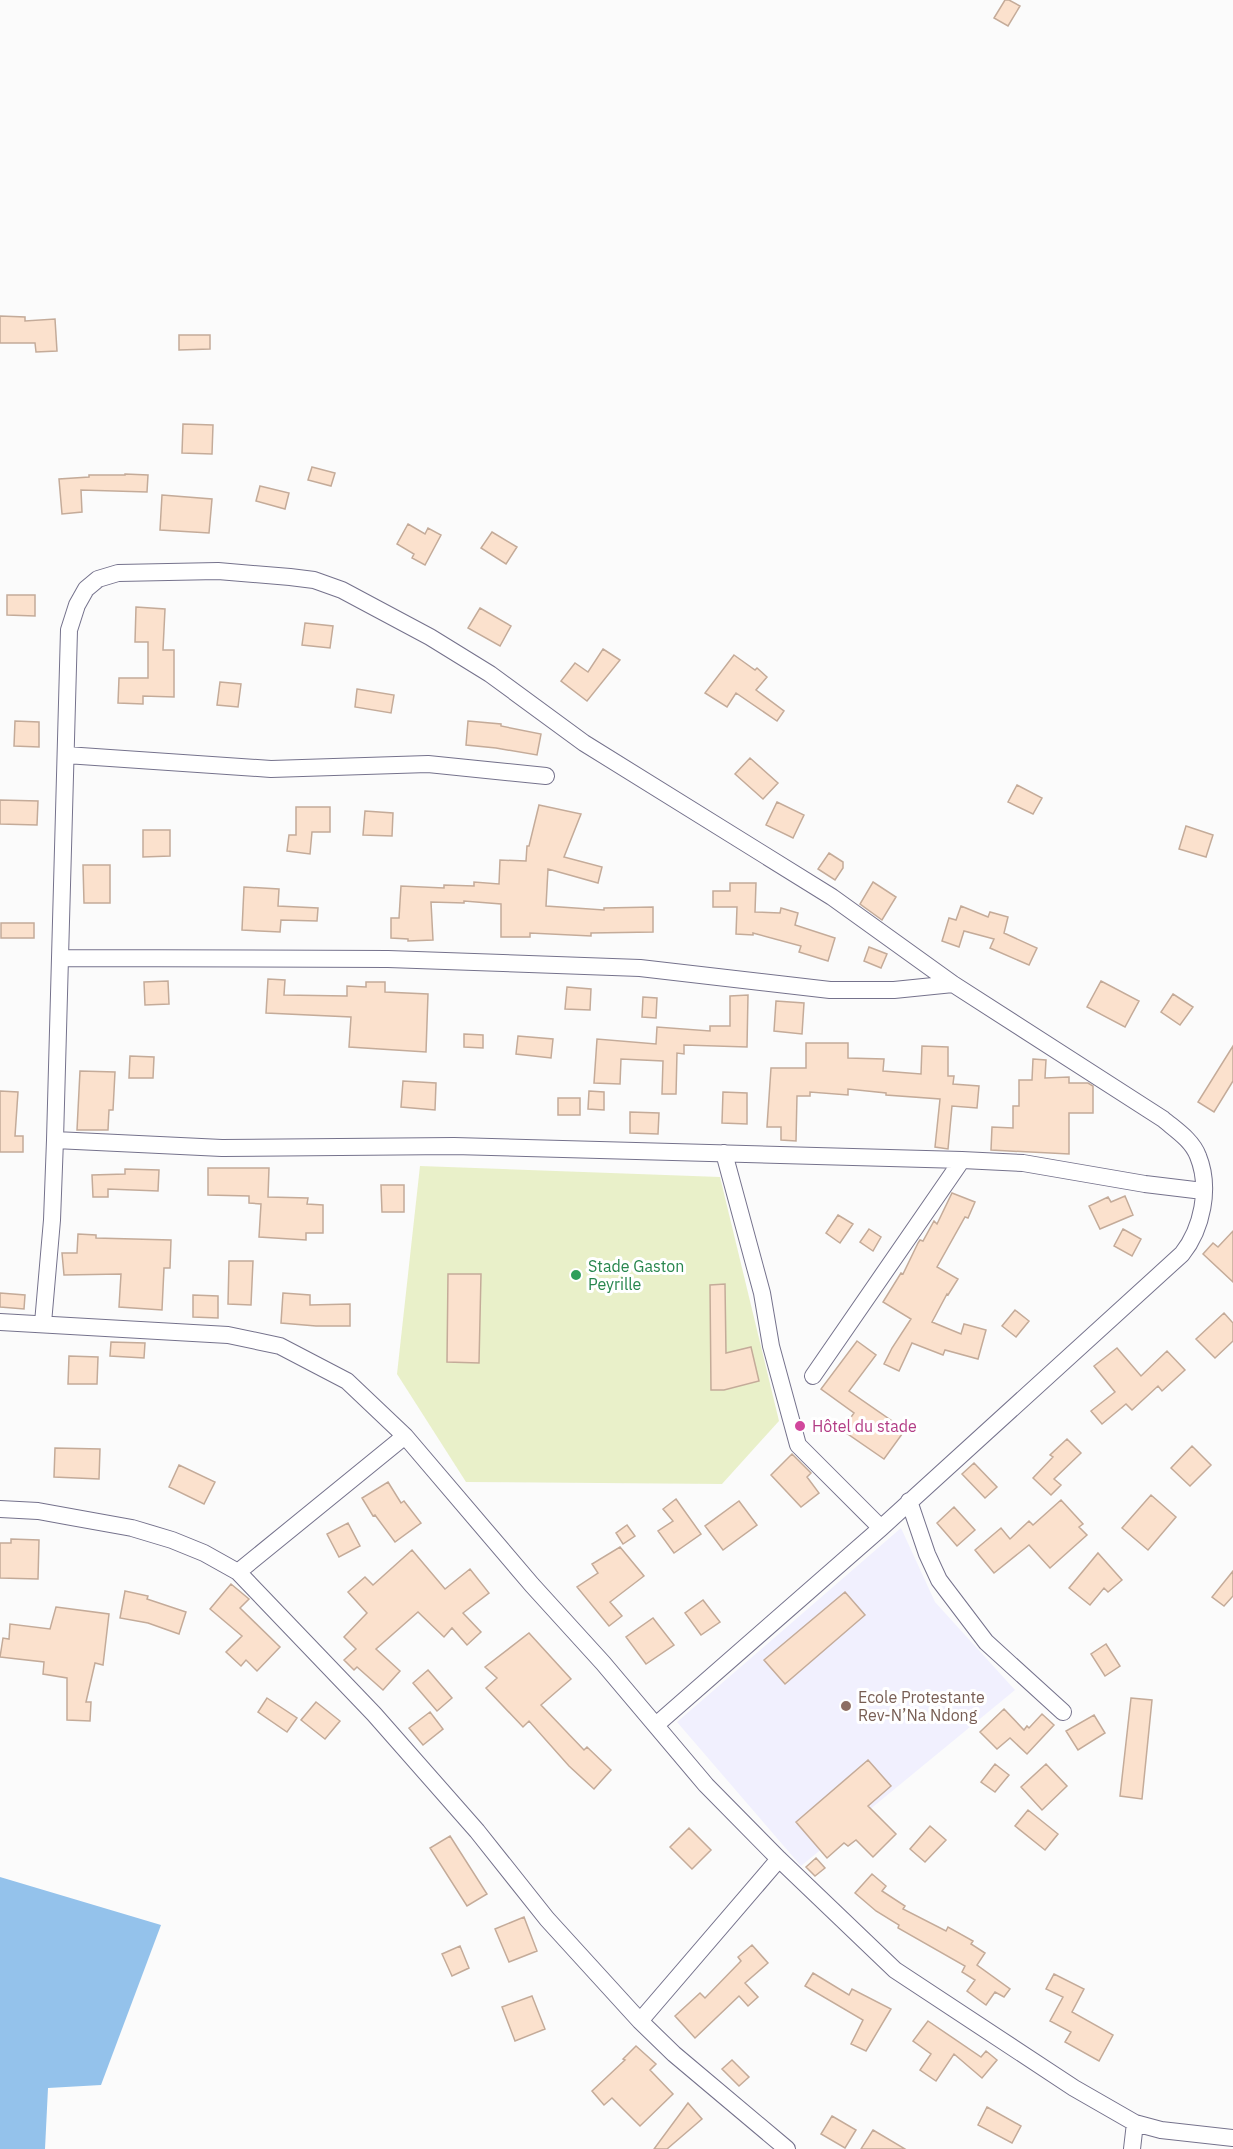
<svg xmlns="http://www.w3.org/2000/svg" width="1233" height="2149" font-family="'IBM Plex Sans',sans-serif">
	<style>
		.built { fill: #f1f0fe }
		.green { fill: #e9f0c9 }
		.water { fill: #94c2eb }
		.building { fill: #fbe1cd; stroke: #c4ab99; stroke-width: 1.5 }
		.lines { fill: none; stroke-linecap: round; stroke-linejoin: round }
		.street-casing { stroke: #75728c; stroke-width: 18 }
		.street { stroke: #fff; stroke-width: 16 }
		.leisure-dot { fill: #2e9e5b; stroke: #fff; stroke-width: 2 }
		.hotel-dot { fill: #d1479c; stroke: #fff; stroke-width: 2 }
		.education-dot { fill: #8d6e63; stroke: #fff; stroke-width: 2 }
		.labels { text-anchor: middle; stroke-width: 6; stroke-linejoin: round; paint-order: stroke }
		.leisure-label { font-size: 16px; fill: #27864d; stroke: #fff; text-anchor: start }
		.hotel-label { font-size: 16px; fill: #b23c85; stroke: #fff; text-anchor: start }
		.education-label { font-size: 16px; fill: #785e54; stroke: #fff; text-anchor: start }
	</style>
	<rect width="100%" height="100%" fill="#fbfbfb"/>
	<path class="built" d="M901 1528 935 1602 1015 1690 801 1866 677 1722Z"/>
	<path class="green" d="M420 1166 720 1177 779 1421 722 1484 466 1482 397 1374Z"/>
	<path class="water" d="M0 1877 161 1925 101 2085 48 2088 45 2149H0Z"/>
	<path class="building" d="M1005 0H1009L1020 6 1008 26 994 18Z
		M0 316 25 317V321L55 319 57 351 36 352 35 343H0Z
		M179 335H210V349L179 350Z
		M183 424 213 425 212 454 182 453Z
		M312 467 335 473 331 486 308 480Z
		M125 474 148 475 147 492 81 490 82 512 62 514 59 479 89 477V475H125Z
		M260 486 289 493 285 509 256 501Z
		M162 495 212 499 209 533 160 530Z
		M408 524 425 534 428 528 441 535 425 565 412 558 414 554 397 544Z
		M492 532 517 547 506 564 481 548Z
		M7 595H35V616L7 615Z
		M136 607 165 609 163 650H174V697L143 696V704L118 703 119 678H148V642H135Z
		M480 608 511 626 500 646 468 628Z
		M305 623 333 626 330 648 302 645Z
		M603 649 620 660 587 701 561 681 575 663 588 672Z
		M734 655 755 670 757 668 767 677 756 690 784 711 777 721 736 693 727 707 705 693Z
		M220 682 241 684 238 707 217 705Z
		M357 689 394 695 391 713 355 707Z
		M15 721 39 722V747L14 746Z
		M468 721 501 724V726L541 734 537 755 496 748 466 745Z
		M750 758 778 783 763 799 735 774Z
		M1017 785 1042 798 1033 814 1008 802Z
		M0 800 38 801 37 825 0 824Z
		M777 802 804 815 793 838 766 825Z
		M539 805 581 814 564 857 602 867 598 883 548 869 546 906 604 910V908L653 907V932L591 933V936L530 933V937H501V904L464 901V903L431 902 433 940 408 941V939L391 938V918H399L401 886 444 888V885L474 886V882L499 884 500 860 526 861 527 846H529Z
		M296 807H330V832H312L310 854 287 851 289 835H296Z
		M365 811 393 813 392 836 363 835Z
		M1186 826 1213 835 1206 857 1179 849Z
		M143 830H170V856L143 857Z
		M829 853 843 862V868L835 880 818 869Z
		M83 865H110V903H84Z
		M873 882 896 897 882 920 860 904Z
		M730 883H756L755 912 780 913 781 908 798 913 795 925 835 938 828 961 799 952 801 946 753 933V935L736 934 737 907H713V891H730Z
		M244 887 279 889 278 906 318 908 317 921 281 920 280 932 242 930Z
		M961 906 988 917 990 912 1008 917 1004 933 1037 948 1029 965 990 948 994 939 964 931 959 947 942 941 949 918 956 920Z
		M1 923H34V938H1Z
		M869 947 887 954 881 968 864 961Z
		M268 979 285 980 284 995 347 996V986L366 987V982H385V992L428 994 426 1052 349 1047 351 1017 266 1013Z
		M168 981 169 1004 145 1005 144 982Z
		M1101 981 1139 1001 1125 1027 1087 1007Z
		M567 987 591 989 590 1010 565 1009Z
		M1173 994 1193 1007 1180 1025 1161 1012Z
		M748 995 747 1047 684 1045V1054L677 1053 676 1094H662L663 1061 621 1059 620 1084 594 1083 597 1039 656 1044 657 1027 710 1031V1026H730V996Z
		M643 997 657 998 656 1018 642 1017Z
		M776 1001 804 1003 802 1034 774 1031Z
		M464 1034 483 1035V1048L464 1047Z
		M518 1036 553 1039 551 1058 516 1054Z
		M806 1043H848V1058L884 1059 883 1071 921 1074 922 1046 948 1047V1076H954L953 1084 979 1086 977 1108 952 1106 948 1149 935 1147 940 1099 886 1095V1093L848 1089V1095L810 1092V1096H797L796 1141 781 1140V1127H767L771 1068H806Z
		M1233 1046V1081L1214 1112 1198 1102Z
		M130 1056 154 1057 153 1078H129Z
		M1033 1059 1046 1060 1045 1078 1069 1077V1083H1088L1093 1086V1113H1069V1154L991 1150 992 1127 1013 1128V1106H1019V1080H1032Z
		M80 1071 115 1072 113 1110H109L108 1130H77Z
		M403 1081 436 1083 435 1110 401 1107Z
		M0 1091 18 1092 15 1136H23V1152H0Z
		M589 1091 604 1092V1110L588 1109Z
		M723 1092 747 1093V1124L722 1123Z
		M558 1098H580V1115H558Z
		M630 1112 659 1113 658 1134 630 1133Z
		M208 1168H269L268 1197 308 1198 307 1204 323 1205V1233H306V1240L259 1237 261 1204 249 1203V1196L208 1195Z
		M125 1169 159 1170 158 1191 108 1189V1197H93L92 1175 125 1174Z
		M381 1185H404V1212H382Z
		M952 1193 975 1202 968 1218 965 1217 937 1267 958 1279 948 1295 947 1294 932 1322 961 1334 964 1324 986 1330 978 1359 945 1350 943 1355 912 1343 899 1371 884 1364 892 1348 911 1319 883 1302 901 1273 903 1274 918 1243 920 1240 923 1241 934 1221 937 1224Z
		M1125 1196 1133 1215 1100 1229 1089 1206 1108 1197 1111 1202Z
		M838 1215 853 1224 840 1243 826 1233Z
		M869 1229 881 1237 873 1251 860 1242Z
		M1123 1229 1141 1239 1132 1256 1114 1246Z
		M1233 1231V1282L1203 1254 1213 1243 1218 1247Z
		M78 1234 96 1235V1238L171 1240 170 1268H164L162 1310 119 1307 121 1274 64 1275 62 1253H77Z
		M229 1261H253L251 1305 228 1304Z
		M448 1274H481L479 1363 447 1362Z
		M725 1284 726 1353 751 1347 759 1381 724 1390H711L710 1285Z
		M0 1293 25 1295 24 1309 0 1307Z
		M283 1293 310 1295V1305L350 1304V1326H316L281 1323Z
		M193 1295 218 1296V1318L193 1317Z
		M1015 1310 1029 1321 1016 1337 1002 1326Z
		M1224 1313 1233 1323V1341L1215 1358 1196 1339Z
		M857 1341 876 1355 849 1391 905 1430 884 1459 842 1430 854 1413 821 1389Z
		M111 1342 145 1343 144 1358 110 1356Z
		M1117 1348 1141 1376 1167 1351 1185 1370 1162 1391 1158 1386 1132 1410 1126 1404 1102 1424 1091 1411 1115 1392 1094 1366Z
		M69 1356 98 1357 97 1384H68Z
		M1067 1439 1081 1453 1054 1479 1061 1485 1051 1495 1033 1478 1053 1457 1050 1455Z
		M1192 1446 1211 1465 1190 1486 1171 1468Z
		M55 1448 100 1449 99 1479 54 1477Z
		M792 1454 811 1473 807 1477 819 1493 801 1507 771 1475Z
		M974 1463 997 1487 985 1498 962 1474Z
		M179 1465 215 1482 204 1504 169 1487Z
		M388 1482 401 1503 404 1501 421 1523 395 1542 375 1515 373 1516 362 1498Z
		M1151 1495 1176 1517 1148 1550 1122 1528Z
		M676 1499 701 1534 674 1553 658 1531 673 1521 663 1509Z
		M1061 1500 1083 1524 1079 1527 1087 1535 1050 1568 1029 1545 994 1573 975 1550 1001 1528 1010 1539 1029 1521 1033 1525Z
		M739 1501 757 1525 723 1550 705 1526Z
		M954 1507 975 1530 957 1546 937 1523Z
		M348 1523 360 1546 339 1557 327 1534Z
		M627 1525 635 1536 623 1544 616 1533Z
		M11 1539 39 1540 38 1579 0 1578V1543H11Z
		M620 1547 644 1576 610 1602 622 1616 609 1626 577 1587 598 1573 592 1564Z
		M412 1550 445 1589 470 1569 489 1593 463 1613 481 1632 467 1645 452 1628 444 1637 418 1612 376 1649 400 1671 383 1690 357 1667 354 1670 344 1660 356 1649 344 1637 367 1613 348 1592 365 1577 373 1585Z
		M1098 1553 1122 1580 1108 1592 1104 1588 1090 1605 1069 1588Z
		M1233 1571V1596L1224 1606 1212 1597Z
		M231 1584 249 1599 240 1608 280 1647 257 1671 246 1660 241 1666 226 1652 242 1636 210 1609Z
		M125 1591 148 1596 147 1599 186 1612 179 1634 148 1623 120 1618Z
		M845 1592 865 1615 785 1684 764 1660Z
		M703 1600 720 1622 701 1635 685 1613Z
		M56 1607 109 1614 103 1665 95 1663 86 1702H91L90 1721 67 1720V1678L43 1674 44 1662 0 1657 3 1638 9 1639 10 1624 50 1629Z
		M653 1618 674 1645 646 1664 626 1637Z
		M529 1633 571 1679 541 1705 584 1750 587 1747 611 1770 594 1789 569 1766 529 1721 523 1727 486 1688 497 1678 485 1667Z
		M1106 1644 1120 1666 1105 1676 1091 1654Z
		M428 1670 452 1698 437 1711 413 1683Z
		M267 1698 297 1718 287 1732 258 1712Z
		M1131 1698 1152 1700 1142 1799 1120 1796Z
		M316 1702 340 1721 325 1739 301 1720Z
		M1004 1709 1024 1730 1027 1726 1029 1728 1042 1714 1054 1725 1027 1754 1010 1738 997 1749 980 1732Z
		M430 1712 443 1729 423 1745 409 1728Z
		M1094 1715 1105 1733 1078 1750 1066 1731Z
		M868 1760 891 1786 868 1806 896 1834 873 1857 856 1840 848 1846 844 1843 827 1858 796 1822Z
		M995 1764 1009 1775 995 1792 981 1782Z
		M1046 1764 1067 1786 1042 1810 1021 1787Z
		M1028 1810 1058 1834 1045 1850 1015 1826Z
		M930 1826 946 1840 925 1862 910 1849Z
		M689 1828 711 1850 692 1869 670 1847Z
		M450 1836 487 1894 467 1906 430 1848Z
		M816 1858 825 1868 815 1876 806 1867Z
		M872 1874 886 1886 882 1891 905 1906 903 1909 946 1931 948 1927 973 1941 971 1944 985 1953 977 1965 1010 1989 1004 1997 995 1992 986 2005 967 1991 975 1980 962 1972 965 1966 898 1928 899 1925 876 1911 855 1893Z
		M524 1917 537 1951 509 1962 495 1929Z
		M752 1945 768 1963 745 1983 758 1997 748 2006 739 1996 695 2038 675 2016 700 1993 705 1998 741 1961 738 1957Z
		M460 1946 469 1968 452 1976 442 1954Z
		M813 1973 849 1995 852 1989 891 2009 866 2051 851 2044 863 2020 805 1986Z
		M1054 1974 1084 1989 1072 2012 1113 2035 1099 2061 1065 2042 1071 2032 1050 2021 1063 1997 1046 1989Z
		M532 1996 545 2029 515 2041 502 2007Z
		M928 2021 981 2057 986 2051 997 2060 982 2078 954 2054 936 2081 920 2070 931 2054 913 2041Z
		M636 2046 656 2064 650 2070 673 2094 640 2126 612 2098 604 2105 592 2091 625 2060 623 2059Z
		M732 2060 749 2077 739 2086 722 2069Z
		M688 2103 702 2119 667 2149H654Z
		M987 2107 1021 2126 1012 2143 978 2125Z
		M832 2116 856 2130 845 2148 821 2134Z
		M873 2130 905 2149H861Z"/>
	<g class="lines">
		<defs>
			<path id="street" d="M66 755 271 769 428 764 546 776
				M60 958 388 959 640 968 830 990H894L953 984
				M55 1140 222 1148 454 1146 962 1160 1023 1163 1145 1184 1203 1191
				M724 1153 762 1293 771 1346 798 1445 881 1528
				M0 1322 228 1335 280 1346 347 1381 405 1436 532 1585 603 1663 706 1785 779 1859 895 1970 1074 2088 1135 2123 1161 2130 1233 2138
				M43 1323 52 1220 55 1140 69 630 77 605 86 589 98 579 118 573 218 571 290 577 314 580 342 590 430 637 490 674 584 743 832 897 953 984 1163 1119C1176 1130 1192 1140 1198 1156 1211 1188 1202 1229 1182 1254L881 1528 656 1725
				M813 1376 962 1160
				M909 1501 927 1554 939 1580 986 1642 1063 1712
				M0 1509 38 1511 132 1528 172 1540 204 1553 238 1572 374 1714 477 1831 547 1919 640 2021 674 2054 787 2149
				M238 1572 405 1436
				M640 2021 779 1859
				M1132 2149 1135 2123"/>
		</defs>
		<use href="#street" class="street-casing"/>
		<use href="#street" class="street"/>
	</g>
	<circle class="leisure-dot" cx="576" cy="1275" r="6"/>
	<circle class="hotel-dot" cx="800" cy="1426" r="6"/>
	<circle class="education-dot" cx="846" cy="1706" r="6"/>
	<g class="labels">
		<g class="leisure-label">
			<text x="588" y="1272">Stade Gaston<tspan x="588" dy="18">Peyrille</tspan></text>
		</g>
		<g class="hotel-label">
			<text x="812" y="1432">Hôtel du stade</text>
		</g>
		<g class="education-label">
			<text x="858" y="1703">Ecole Protestante<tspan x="858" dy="18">Rev-N’Na Ndong</tspan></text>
		</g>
	</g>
</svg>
